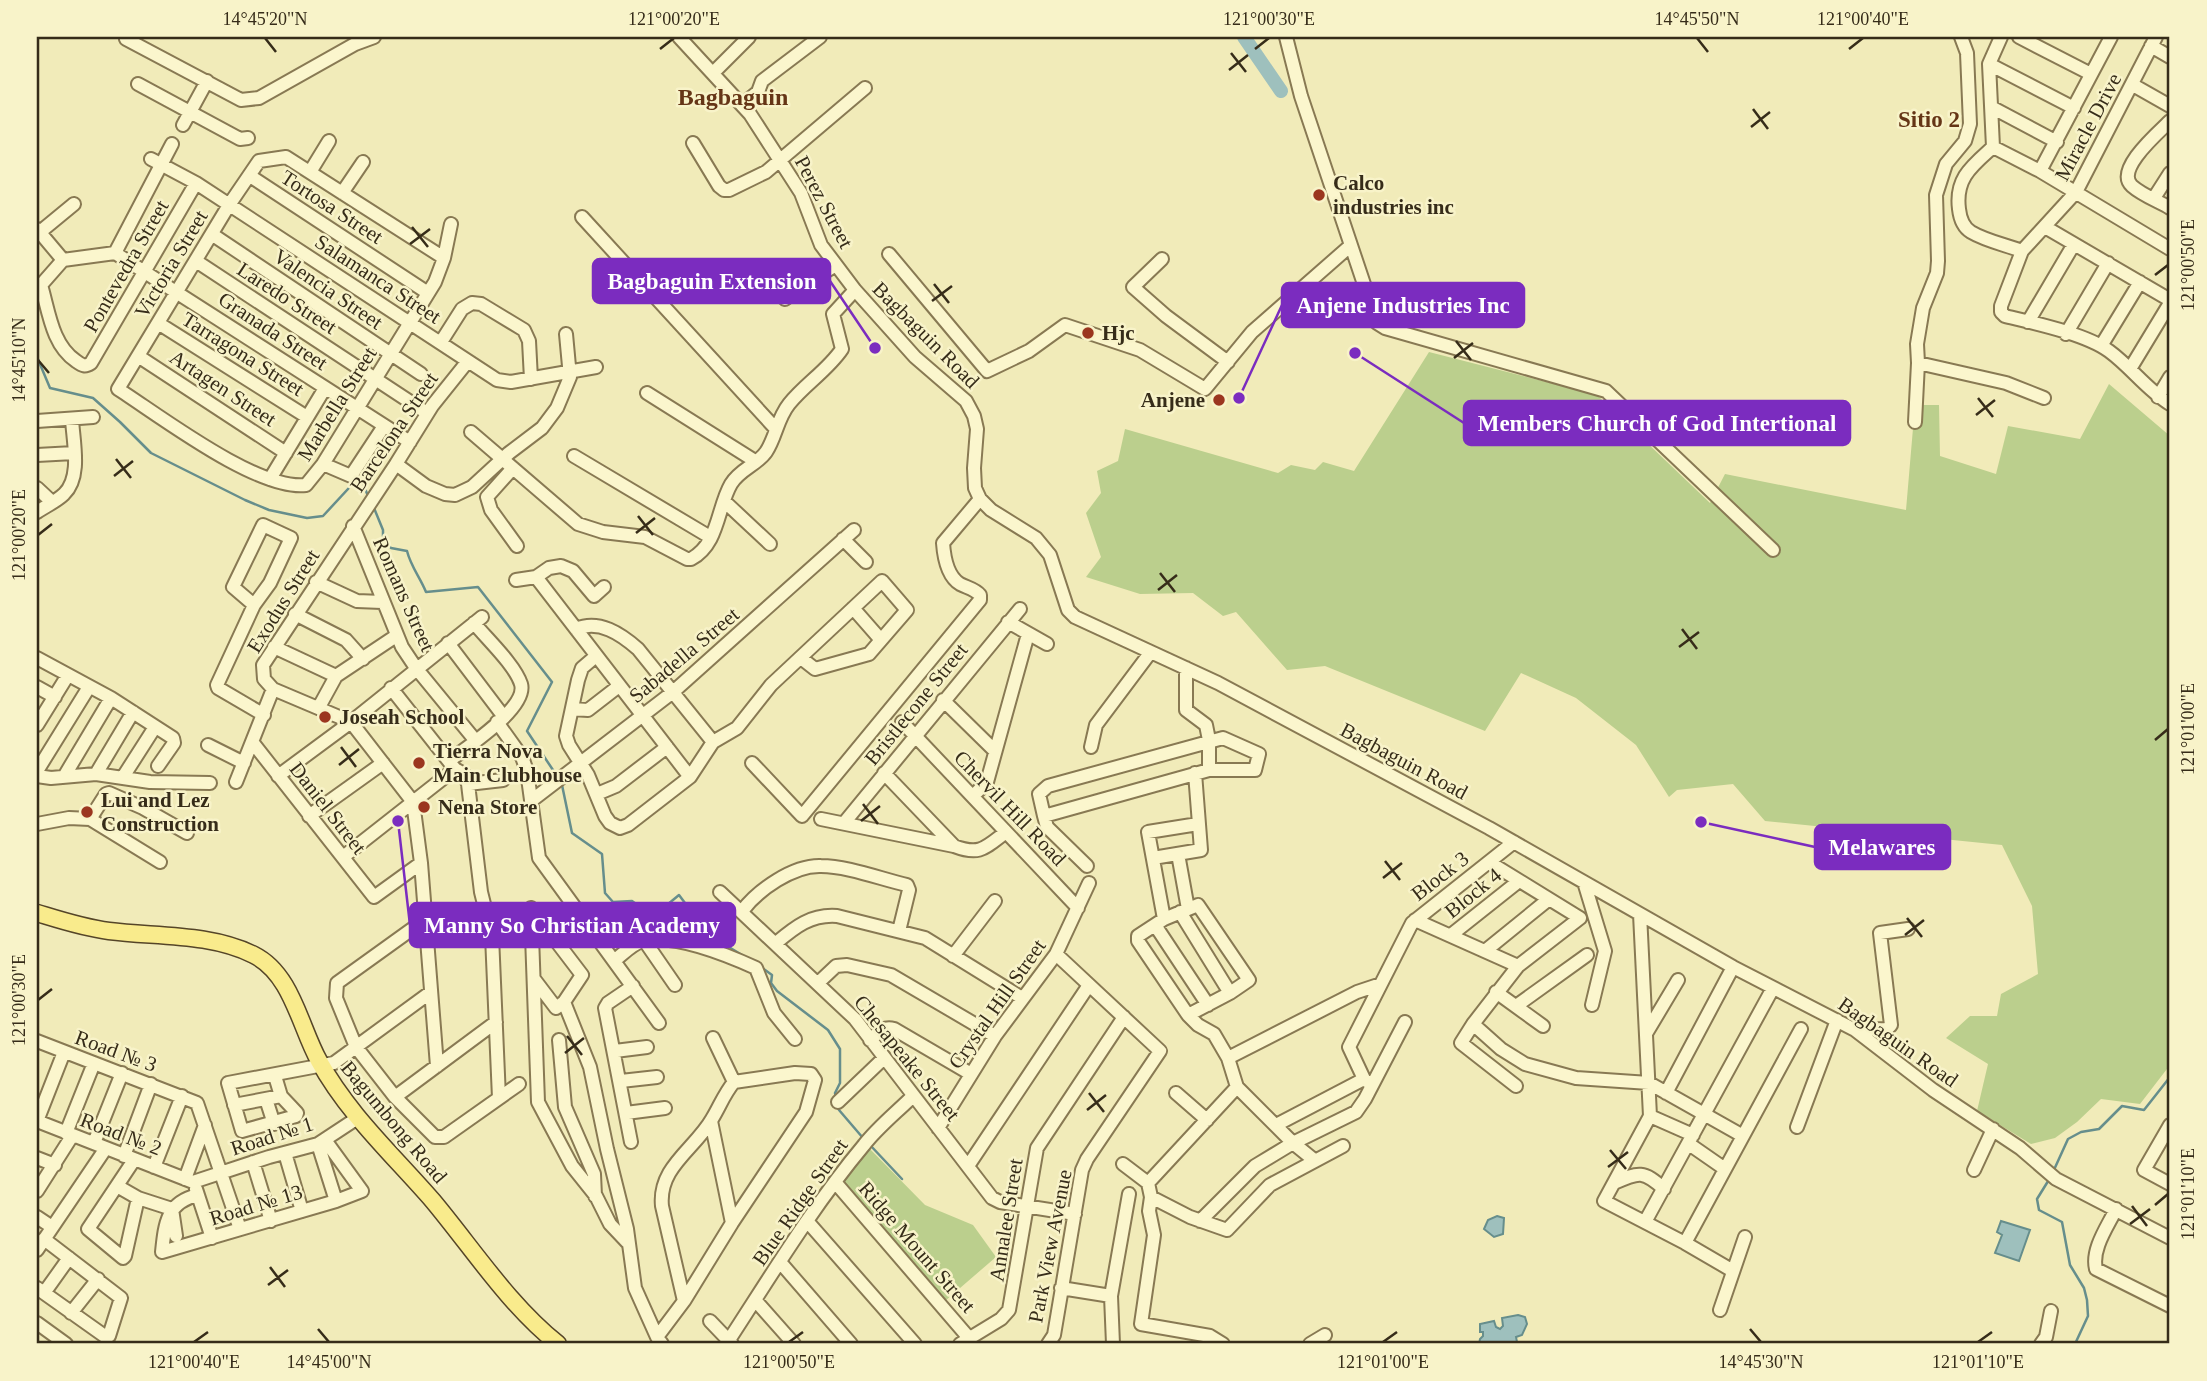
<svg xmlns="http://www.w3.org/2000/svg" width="2207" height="1381" font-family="Georgia,serif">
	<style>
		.green { fill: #bbcf8d }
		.water { fill: #9ec0bd; stroke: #668e8c; stroke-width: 2 }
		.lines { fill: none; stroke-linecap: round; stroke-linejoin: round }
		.stream { stroke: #668e8c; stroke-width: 2.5 }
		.river { stroke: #9ec0bd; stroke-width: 14 }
		.minor-casing { stroke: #887953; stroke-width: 16 }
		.major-casing { stroke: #554528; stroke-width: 19 }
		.minor { stroke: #fbf6cd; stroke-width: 12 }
		.major { stroke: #f9eb8c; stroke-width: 16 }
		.ticks { fill: none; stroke: #362c19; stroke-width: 2.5 }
		.poi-dot { fill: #9b361f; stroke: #f8f3c9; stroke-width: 2.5 }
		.labels { text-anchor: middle; stroke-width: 5; stroke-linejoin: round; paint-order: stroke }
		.street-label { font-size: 21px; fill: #362c19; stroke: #f8f3c9 }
		.poi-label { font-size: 21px; font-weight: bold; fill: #362c19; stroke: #f8f3c9; text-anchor: start }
		.neighbourhood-label { font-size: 23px; font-weight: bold; fill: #653516; stroke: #f8f3c9 }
		.quarter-label { font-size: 24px; font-weight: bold; fill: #653516; stroke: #f8f3c9 }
		.leader { fill: none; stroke: #7b2cbf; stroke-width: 2.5 }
		.callout-dot { fill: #7b2cbf; stroke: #f8f3c9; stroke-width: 2.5 }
		.callout { fill: #7b2cbf; stroke: #7b2cbf; stroke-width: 2.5 }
		.callout-label { font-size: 23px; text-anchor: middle; font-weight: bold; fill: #fff }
		.neatline { fill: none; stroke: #362c19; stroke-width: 2.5 }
		.ticks-label { font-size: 18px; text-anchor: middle; fill: #362c19 }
	</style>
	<rect width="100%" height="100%" fill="#f1ebb9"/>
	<path class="green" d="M1429 352 1597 395 1710 503 1725 474 1906 510 1915 405H1939L1940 456 1996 474 2008 426 2080 439 2109 384 2170 436V1065L2140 1104 2101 1099 2077 1122 2055 1138 2031 1144 1977 1111 1988 1064 1946 1038 1970 1016H1997L2001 994 2038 974 2032 906 2002 845 1765 821 1733 784 1677 790 1669 797 1636 745 1576 698 1521 673 1485 731 1325 666 1287 670 1236 612 1223 616 1193 593 1140 594 1086 577 1101 557 1086 513 1101 493 1097 471 1118 461 1125 429 1278 473 1291 465 1315 470 1323 462 1354 471Z
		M867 1146 925 1205 973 1225 996 1257 945 1301 842 1182Z"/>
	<path class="water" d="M1497 1216 1504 1218 1503 1234 1494 1237 1484 1229 1488 1220Z
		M2001 1221 2030 1230 2019 1261 1995 1253 2002 1235 1997 1232Z
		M1518 1315 1525 1317 1527 1324 1522 1335 1516 1337 1517 1342 1522 1344H1479L1480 1339 1483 1336V1332H1480V1324L1494 1321 1496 1327 1500 1329 1503 1326 1502 1318Z"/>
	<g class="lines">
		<path class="stream" d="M37 357 50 388 93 398 120 422 151 453 245 500 269 510 307 518 323 516 360 476 368 496
			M374 508 383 530V539L391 548 407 551C411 567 420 577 426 592L478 587 552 682 527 731 557 776
			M562 785 572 833 602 854 605 893 613 902 632 901 643 909 656 914 679 895 709 935 747 958
			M761 967 772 975 771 983 777 991 828 1030 840 1049V1083L835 1093 836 1098
			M838 1105 839 1110 863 1138
			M870 1145 902 1179
			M2053 1172 2068 1139 2081 1132 2099 1129 2122 1106 2144 1110 2170 1077
			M2050 1178 2037 1199 2039 1210 2062 1222 2070 1265 2084 1288 2087 1300 2088 1316 2075 1344"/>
		<path class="river" d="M1244 37 1281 91"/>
		<defs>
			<path id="minor" d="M679 37 750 114 801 193 821 245 855 290 915 357 966 401 974 416 977 429 974 468 975 488 980 499 991 510 1036 538 1050 555 1068 610 1075 617 1218 683 1489 828 1733 967 1855 1030 1933 1090 2020 1148 2056 1179 2170 1238
				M1286 37 1301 96 1377 323 1385 328 1606 391 1773 550
				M2001 37 1989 64 1993 147C1972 166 1955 178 1959 209 1960 218 1963 227 1971 232 1986 241 2006 245 2022 251
				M2019 37 2091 74
				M2156 37 2076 192 2022 251 2001 306V312L2005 316C2034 323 2086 334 2109 351 2131 367 2147 390 2170 404
				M126 39 241 100 259 98 355 44 374 37
				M2151 46 2170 57
				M1989 64 2074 108
				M713 73 749 37
				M138 84 240 139 248 138
				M2133 85 2170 106
				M742 105 758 92 762 81 820 37
				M1993 108 2057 142
				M2170 121C2159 132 2114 170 2132 186 2142 195 2158 201 2170 208
				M183 125 207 81
				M693 143 719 186 724 190H729L766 172 865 88
				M1993 147 2040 171 2170 249
				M151 159 196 183 497 380 511 382 596 367
				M2040 171 2111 37
				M310 172 329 141
				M250 176 428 293
				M342 193 363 162
				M2154 198 2170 173
				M582 217 775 428
				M2045 227 2170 300
				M37 229 63 260
				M40 232 74 204
				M213 235 421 374
				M115 253 410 442
				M889 254 987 371 1029 351 1065 325 1140 350 1205 389 1252 332 1350 246
				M444 258 286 157 259 161 229 205 118 389C160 416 258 491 306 485L323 464 435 282 444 258 451 224
				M1162 259 1133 287 1166 316 1228 362
				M63 260 115 253 172 144
				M196 261 427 413
				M41 285C49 312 52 345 76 361 83 366 85 367 91 363L196 183
				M37 286 41 285 63 260
				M785 299 799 288 836 265
				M2028 322 2074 244
				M158 323 307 417
				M2066 334 2108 263
				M441 342 462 309 472 303 481 304 524 330 529 341 531 379
				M2101 346 2140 282
				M138 356 286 453
				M1918 363 2006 383 2044 398
				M2130 369 2170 303
				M647 393 755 461
				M2158 397 2170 377
				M37 421 93 417
				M1915 422 1918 363 1917 344 1923 308 1937 273 1938 261 1936 195 1946 164 1965 141 1970 124 1967 53 1961 37
				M471 432 578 524 603 532 645 537 687 559H691C719 544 717 508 731 484 740 469 757 465 766 452 776 437 777 419 789 404 805 384 828 370 842 349L833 314 855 290
				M37 455 74 453
				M574 456 710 537
				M323 464 351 476 384 426
				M396 464 426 486 445 494 455 495 472 487 509 453 542 428 557 408 570 377 566 334
				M513 468 487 497 491 510 517 546
				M270 479 325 388
				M37 488 52 502
				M724 501 770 544
				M37 512C46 506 57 501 64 494 82 477 73 441 72 419
				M353 526 402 647 416 668 475 740
				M843 539 866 562
				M536 577 690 777
				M516 580 536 577 549 568 561 566 573 571 594 596 604 587
				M316 582 357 601 382 602
				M254 605 233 587 263 525 291 538 270 583 254 605 217 685 218 688 264 715
				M853 608 881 640
				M295 614 346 640 363 659
				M1008 622 1047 644
				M576 629C599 619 621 634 638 649L713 742
				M448 643 504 717
				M274 647 336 676
				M596 656 582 668 578 680 566 736 569 745 588 775 605 816 610 823 620 828 628 825 690 777 713 742 737 728 771 685 882 581 907 610 869 654 815 669 801 658
				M37 658 111 698 173 738 174 743 158 766
				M1186 668V710L1206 725 1209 740V770
				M37 687 55 697
				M391 688 455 769 464 774 468 784 481 892 492 936 499 1098
				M943 700 995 751
				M319 707 336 676 396 636
				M572 709 588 710 619 686
				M497 722 522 757 527 771 539 858 659 1023
				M902 722 1078 908
				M37 725 68 675
				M1223 738 1259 754 1255 770H1209L1044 816 1039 794 1048 786Z
				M253 743 374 897 421 863
				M208 745 244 763
				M1091 747 1096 725 1150 653
				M449 761C467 747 528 708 521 684 515 665 487 639 474 623
				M752 763 802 816 980 600V595C975 589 968 588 960 584 947 576 944 557 943 543L980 499
				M37 771 89 687
				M884 773 954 846
				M96 774 150 782 210 783
				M65 775 111 698
				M37 776 51 778 96 774 133 712
				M278 776 351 722 482 617
				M123 777 155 727
				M236 782 273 689
				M468 784 503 780
				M597 794 616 786 667 747
				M973 796 987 782 1028 634
				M531 801 673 692 854 530
				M309 816 383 763
				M1044 816 1047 827 1087 866
				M90 819 106 794 109 793 143 808 187 833
				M821 819 954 846C980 856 985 848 1006 832
				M844 823 1020 609
				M37 824 69 818 90 819 160 862
				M1178 854 1188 909
				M343 857 455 769
				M1153 858 1201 850 1195 773
				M1489 862 1580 918 1518 966 1473 1024 1461 1043 1516 1086
				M1584 882 1605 951 1592 1005
				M720 892 855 1019 992 1198 1000 1202 1075 1214
				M531 908 538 1102 572 1166 596 1196 610 1224 627 1242
				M531 908 582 975 564 1002 556 1008 534 979
				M742 911C758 890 793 865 821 866 847 866 881 879 907 885L909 890 899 931
				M1180 912 1230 993
				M1640 914 1650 1116 1604 1201 1685 1243 1733 1271
				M426 919 337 983 336 998 356 1047 395 1097 435 1137H444L519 1084
				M1164 919 1148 832 1198 824
				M1415 920 1518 966
				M1155 925 1208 1005
				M1451 935 1519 881
				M644 940 675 985
				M776 943C795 927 811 914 837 916L925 938 1022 998
				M1485 951 1549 899
				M953 956 995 901
				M615 960C623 954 633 943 643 941 675 933 727 955 756 968L774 1013 795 1039
				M818 983 836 966 847 965 891 975 995 1036
				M1496 992 1543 1026
				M564 1002 590 1067 607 1149 627 1229 635 1288 657 1337 662 1344
				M1516 1006 1587 955
				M1188 1015 1230 993 1249 980 1198 905 1164 919 1138 936V941L1188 1015 1198 1025 1214 1034 1228 1058 1237 1087 1293 1143 1314 1160
				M1473 1024 1501 1049 1525 1064 1576 1078 1649 1083 1743 1136
				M1855 1030 1887 1029 1891 1025 1880 933 1908 929
				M1647 1032 1678 980
				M713 1038 734 1082
				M559 1040 565 1107 594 1174 595 1196
				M870 1040C878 1033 883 1026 894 1029L971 1074
				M37 1041 197 1103 240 1229
				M615 1051 647 1047
				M1228 1058 1357 992 1381 984
				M437 1066 421 863 413 802 351 722 273 689 264 679 263 665 396 464 432 406 468 361
				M275 1076 281 1096 297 1113 296 1116 242 1131 228 1083 334 1063 431 992
				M1364 1079 1349 1047 1412 923 1514 842
				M621 1081 657 1077
				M1176 1093 1207 1120
				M1666 1093 1733 967
				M395 1097 496 1022
				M266 1099 274 1124
				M838 1102 884 1058
				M234 1105 281 1096
				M626 1113 665 1108
				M1650 1116 1693 1135
				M37 1121 193 1182
				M37 1121 64 1052
				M711 1121 732 1223
				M1276 1125 1364 1079 1368 1082
				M2170 1125 2144 1170 2170 1184
				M1797 1127 1837 1020
				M938 1128 995 1036 1056 954 1089 883
				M66 1133 94 1063
				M631 1142 605 1008 608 1003 633 986
				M94 1143 122 1073
				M318 1144 336 1201
				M1689 1144 1725 1169
				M285 1153 302 1211
				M124 1156 151 1084
				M37 1158 55 1165
				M134 1160 88 1229 123 1258 125 1256 138 1198
				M253 1162 271 1221
				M1123 1164 1148 1183 1151 1197 1149 1211 1154 1235 1141 1324 1210 1336 1223 1344
				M968 1166 1089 985
				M154 1167 182 1096
				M1974 1170 1993 1129
				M185 1179 205 1125
				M193 1182 269 1157 318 1144 359 1117
				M835 1182 969 1338
				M1148 1183 1237 1087
				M1614 1183C1639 1172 1643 1170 1664 1189
				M117 1186 138 1198 172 1209 176 1236
				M196 1189 212 1238
				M37 1191 72 1136
				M198 1195C167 1202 165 1223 162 1252L336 1201 362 1191 325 1140
				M1151 1197 1190 1217 1227 1230 1270 1185 1343 1146
				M2116 1209C2108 1226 2091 1249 2096 1269L2170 1306
				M37 1217 52 1227
				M807 1221 915 1344
				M1200 1221 1255 1166 1293 1143 1356 1112 1365 1099 1405 1022
				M1645 1222 1773 988
				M1685 1243 1801 1029
				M37 1250 106 1148
				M780 1262 851 1344
				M37 1288 106 1337 109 1336 121 1298 44 1239
				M1061 1288 1111 1296
				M44 1293 69 1258
				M755 1300 794 1344
				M1720 1310 1745 1237
				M71 1313 98 1279
				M710 1321 732 1344
				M37 1323 66 1344
				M657 1337 684 1301 732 1223 806 1112 815 1080 811 1074 795 1073 734 1082C724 1094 720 1106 712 1119 695 1149 658 1167 662 1206L684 1301
				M729 1340C772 1274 813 1206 864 1145 878 1127 897 1112 913 1096
				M960 1344 1001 1319 1009 1310 1037 1148 1124 1017
				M1048 1344 1054 1335 1082 1170 1087 1159 1160 1051 1056 954
				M1113 1344 1111 1296 1129 1194
				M1310 1344 1325 1335
				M2041 1344 2046 1337 2051 1311"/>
			<path id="major" d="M37 913C60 920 84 928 109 931 156 937 210 933 254 955 292 974 300 1027 319 1061 348 1114 394 1156 433 1201 473 1249 509 1305 558 1344"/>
		</defs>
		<use href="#minor" class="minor-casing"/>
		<use href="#major" class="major-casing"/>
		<use href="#minor" class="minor"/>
		<use href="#major" class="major"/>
	</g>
	<path class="ticks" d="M265 38 276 52M1697 38 1708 52M660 49 674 38M1255 49 1269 38M1849 49 1863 38M1231 53 1246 72M1229 70 1248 55M1753 109 1768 129M1751 127 1770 112M412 227 428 247M410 244 430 229M2155 275 2168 265M934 284 949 303M932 301 952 286M1456 341 1471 360M1454 358 1473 343M38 360 49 373M1978 398 1993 417M1976 415 1995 400M116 459 131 478M114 476 133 461M638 516 653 535M636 533 655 518M38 535 52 524M1160 573 1175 592M1158 590 1177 575M1682 629 1697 649M1679 647 1699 632M2155 740 2168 729M341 747 356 767M339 765 359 749M863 804 878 824M861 821 880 806M1385 861 1400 880M1383 878 1402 863M1907 918 1922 937M1905 935 1924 920M38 1000 52 989M567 1036 582 1055M565 1053 584 1038M1089 1093 1104 1112M1087 1110 1106 1095M1610 1150 1626 1169M1608 1167 1628 1152M2155 1205 2168 1194M2132 1206 2147 1226M2130 1224 2150 1209M270 1267 285 1287M268 1285 288 1270M318 1329 329 1342M1750 1329 1761 1342M194 1342 208 1332M789 1342 803 1332M1383 1342 1397 1332M1978 1342 1992 1332"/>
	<g class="poi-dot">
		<circle cx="1319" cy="195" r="7"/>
		<circle cx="1088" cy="333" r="7"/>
		<circle cx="1219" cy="400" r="7"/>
		<circle cx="325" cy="717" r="7"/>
		<circle cx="419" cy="763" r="7"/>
		<circle cx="424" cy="807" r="7"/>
		<circle cx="87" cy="812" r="7"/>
	</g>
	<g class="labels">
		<g class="street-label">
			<text transform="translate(2088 127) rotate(-62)" y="7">Miracle Drive</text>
			<text transform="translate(824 202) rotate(62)" y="7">Perez Street</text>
			<text transform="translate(332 207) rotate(33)" y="7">Tortosa Street</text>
			<text transform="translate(171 264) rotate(-59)" y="7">Victoria Street</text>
			<text transform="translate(126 266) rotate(-60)" y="7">Pontevedra Street</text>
			<text transform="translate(378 279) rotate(33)" y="7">Salamanca Street</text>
			<text transform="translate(328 289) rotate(34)" y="7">Valencia Street</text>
			<text transform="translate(287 298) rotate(33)" y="7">Laredo Street</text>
			<text transform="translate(273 331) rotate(33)" y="7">Granada Street</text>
			<text transform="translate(926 335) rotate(45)" y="7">Bagbaguin Road</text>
			<text transform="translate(243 354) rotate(32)" y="7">Tarragona Street</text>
			<text transform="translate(223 388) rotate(33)" y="7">Artagen Street</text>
			<text transform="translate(337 404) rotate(-58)" y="7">Marbella Street</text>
			<text transform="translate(394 432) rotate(-56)" y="7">Barcelona Street</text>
			<text transform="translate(404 594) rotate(66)" y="7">Romans Street</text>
			<text transform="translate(283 601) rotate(-58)" y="7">Exodus Street</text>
			<text transform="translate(684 655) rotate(-40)" y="7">Sabadella Street</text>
			<text transform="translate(916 704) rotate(-51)" y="7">Bristlecone Street</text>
			<text transform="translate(1404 761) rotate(28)" y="7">Bagbaguin Road</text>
			<text transform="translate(328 808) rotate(52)" y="7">Daniel Street</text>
			<text transform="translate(1010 808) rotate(46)" y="7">Chervil Hill Road</text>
			<text transform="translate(1440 876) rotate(-38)" y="7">Block 3</text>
			<text transform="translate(1473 893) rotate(-39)" y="7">Block 4</text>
			<text transform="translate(997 1004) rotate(-55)" y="7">Crystal Hill Street</text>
			<text transform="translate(1898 1042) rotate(35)" y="7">Bagbaguin Road</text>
			<text transform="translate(116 1051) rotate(20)" y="7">Road № 3</text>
			<text transform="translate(907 1058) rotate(51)" y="7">Chesapeake Street</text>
			<text transform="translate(394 1122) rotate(50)" y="7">Bagumbong Road</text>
			<text transform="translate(121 1134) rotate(21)" y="7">Road № 2</text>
			<text transform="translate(272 1136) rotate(-18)" y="7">Road № 1</text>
			<text transform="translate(800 1202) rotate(-55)" y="7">Blue Ridge Street</text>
			<text transform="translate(256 1205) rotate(-17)" y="7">Road № 13</text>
			<text transform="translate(1006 1220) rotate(-81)" y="7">Annalee Street</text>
			<text transform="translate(1050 1246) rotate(-79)" y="7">Park View Avenue</text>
			<text transform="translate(917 1247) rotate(49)" y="7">Ridge Mount Street</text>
		</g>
		<g class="poi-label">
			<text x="1333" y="190">Calco<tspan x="1333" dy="24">industries inc</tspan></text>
			<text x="1102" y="340">Hjc</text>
			<text x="1205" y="407" text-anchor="end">Anjene</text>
			<text x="339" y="724">Joseah School</text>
			<text x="433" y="758">Tierra Nova<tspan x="433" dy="24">Main Clubhouse</tspan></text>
			<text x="101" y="807">Lui and Lez<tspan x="101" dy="24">Construction</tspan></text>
			<text x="438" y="814">Nena Store</text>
		</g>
		<g class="neighbourhood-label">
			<text x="1929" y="127">Sitio 2</text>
		</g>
		<g class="quarter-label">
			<text x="733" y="105">Bagbaguin</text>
		</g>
	</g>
	<path class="leader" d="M875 348L830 281M1239 398L1282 305M1355 353L1464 423M1701 822L1815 847M398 821L410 925"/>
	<g class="callout-dot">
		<circle cx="875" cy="348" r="7"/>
		<circle cx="1239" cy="398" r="7"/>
		<circle cx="1355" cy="353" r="7"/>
		<circle cx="1701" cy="822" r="7"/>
		<circle cx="398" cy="821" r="7"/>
	</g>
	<g class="callout">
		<rect x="593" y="259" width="237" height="44" rx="7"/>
		<rect x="1282" y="283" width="242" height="44" rx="7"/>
		<rect x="1464" y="401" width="386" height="44" rx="7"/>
		<rect x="1815" y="825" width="135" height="44" rx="7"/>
		<rect x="410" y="903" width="325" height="44" rx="7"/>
	</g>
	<g class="callout-label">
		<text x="712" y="289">Bagbaguin Extension</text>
		<text x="1403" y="313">Anjene Industries Inc</text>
		<text x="1657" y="431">Members Church of God Intertional</text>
		<text x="1882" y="855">Melawares</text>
		<text x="572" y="933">Manny So Christian Academy</text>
	</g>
	<rect width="2207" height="1381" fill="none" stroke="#f8f3c9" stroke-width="77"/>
	<rect x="38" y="38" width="2130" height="1304" class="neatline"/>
	<g class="ticks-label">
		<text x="265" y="25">14°45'20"N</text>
		<text x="674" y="25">121°00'20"E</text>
		<text x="1269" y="25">121°00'30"E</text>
		<text x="1697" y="25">14°45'50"N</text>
		<text x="1863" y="25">121°00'40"E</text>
		<text transform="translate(2188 265) rotate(-90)" y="6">121°00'50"E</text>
		<text transform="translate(19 360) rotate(-90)" y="6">14°45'10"N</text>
		<text transform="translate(19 535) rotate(-90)" y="6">121°00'20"E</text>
		<text transform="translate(2188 729) rotate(-90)" y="6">121°01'00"E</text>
		<text transform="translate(19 1000) rotate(-90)" y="6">121°00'30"E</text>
		<text transform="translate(2188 1194) rotate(-90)" y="6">121°01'10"E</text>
		<text x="194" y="1368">121°00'40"E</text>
		<text x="329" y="1368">14°45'00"N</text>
		<text x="789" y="1368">121°00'50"E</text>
		<text x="1383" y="1368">121°01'00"E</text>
		<text x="1761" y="1368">14°45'30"N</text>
		<text x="1978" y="1368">121°01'10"E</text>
	</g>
</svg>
